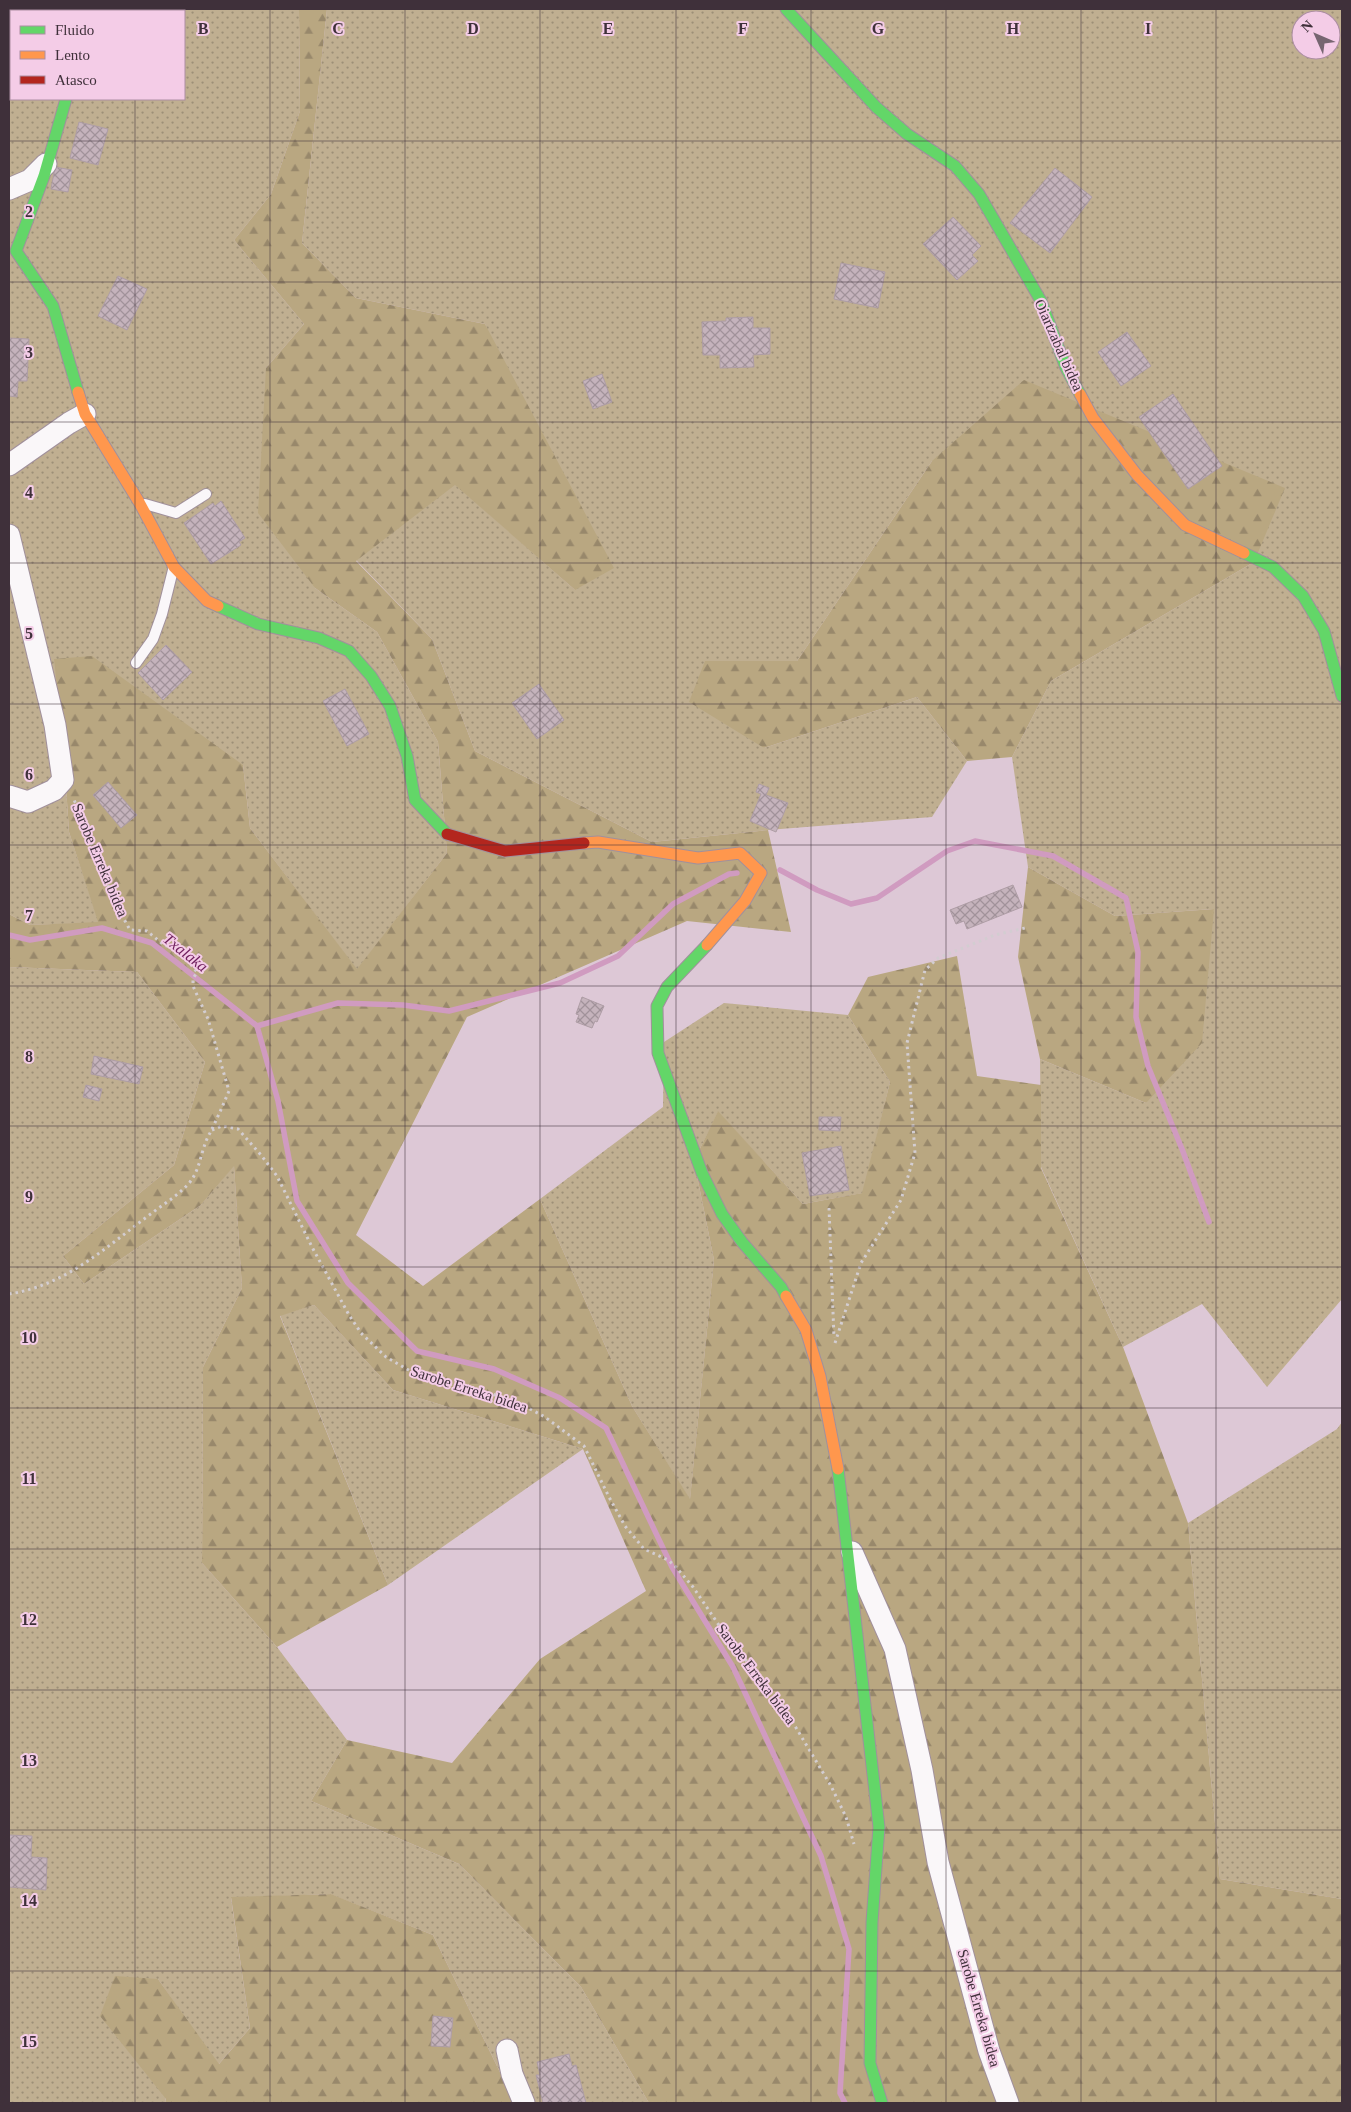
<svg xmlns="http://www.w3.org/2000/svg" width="1351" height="2112" font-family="'Times New Roman',serif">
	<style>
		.grass { fill: url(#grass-dots); fill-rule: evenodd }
		.forest { fill: url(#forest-firs) }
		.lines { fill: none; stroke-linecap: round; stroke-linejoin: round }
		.stream { stroke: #d09bc0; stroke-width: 5.5 }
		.building { fill: url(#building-cross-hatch); stroke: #ae9da5 }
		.lane-casing { stroke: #a1909c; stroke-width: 12 }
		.street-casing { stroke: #a1909c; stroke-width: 23 }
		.fast-casing { stroke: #a1909c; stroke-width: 13 }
		.slow-casing { stroke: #a1909c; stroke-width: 13 }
		.jam-casing { stroke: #a1909c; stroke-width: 13 }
		.path { stroke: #d3cdd1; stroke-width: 3; stroke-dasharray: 2.5 4; stroke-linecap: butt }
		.lane { stroke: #faf7f9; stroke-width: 10 }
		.street { stroke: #faf7f9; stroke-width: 21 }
		.fast { stroke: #63d668; stroke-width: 11 }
		.slow { stroke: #ff974d; stroke-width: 11 }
		.jam { stroke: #b3261e; stroke-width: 11 }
		.grid { fill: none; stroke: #3f303a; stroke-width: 1; stroke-opacity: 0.55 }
		.labels { text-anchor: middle; stroke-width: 4; stroke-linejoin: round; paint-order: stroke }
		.street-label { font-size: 15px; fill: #3f303a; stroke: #f4cce7 }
		.water-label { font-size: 16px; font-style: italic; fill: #6e1e5c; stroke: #f4cce7 }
		.grid-label { font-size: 16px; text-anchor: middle; font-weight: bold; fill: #3f303a; stroke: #f4cce7; stroke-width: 4; stroke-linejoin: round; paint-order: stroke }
	</style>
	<defs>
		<pattern id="grass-dots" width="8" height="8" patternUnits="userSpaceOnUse" patternTransform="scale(1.25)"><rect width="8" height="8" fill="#c0af91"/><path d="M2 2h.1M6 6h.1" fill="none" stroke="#9d8f77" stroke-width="1.8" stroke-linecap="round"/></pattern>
		<pattern id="forest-firs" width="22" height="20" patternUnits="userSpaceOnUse" patternTransform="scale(1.25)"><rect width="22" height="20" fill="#b9a781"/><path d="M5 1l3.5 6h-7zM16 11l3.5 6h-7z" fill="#98886b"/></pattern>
		<pattern id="building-cross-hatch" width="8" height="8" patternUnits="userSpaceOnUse" patternTransform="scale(1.25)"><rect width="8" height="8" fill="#c5b3bc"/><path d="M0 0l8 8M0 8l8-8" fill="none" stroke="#a1929a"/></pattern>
	</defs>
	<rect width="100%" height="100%" fill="#ddc8d6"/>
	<path class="grass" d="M9 9H299L300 111 271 194 234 240 304 324 266 368 315 588 377 632 438 742 447 853 357 970 250 828 243 765 63 741 69 832 99 923 30 925 9 914ZM11 11H184V99H11Z
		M327 9H1342V1299L1267 1387 1202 1304 1123 1347 1041 1167 1040 1059 1146 1103 1214 909 1115 916 1028 867 1012 757 1051 681 1254 562 932 461 797 661H705L764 748 917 697 967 761 932 817 768 830 652 842 475 751 432 639 356 560 455 484 575 590 485 324 356 298 302 243ZM1301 20H1331V50H1301Z
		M9 967 137 972 205 1062 174 1165 63 1256 84 1284 201 1205 234 1165 242 1288 203 1367 202 1563 277 1647 347 1740 311 1801 459 1864 581 1987 649 2103H515L433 1935 330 1894 231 1898 250 2028 218 2065 158 1979 166 2103H9Z
		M724 1003 848 1015 890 1082 863 1193 803 1204 718 1112 694 1161 714 1260 690 1500 632 1406 540 1199 663 1107 664 1042Z
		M314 1305 393 1390 583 1449 388 1585 280 1315Z
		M1342 1422V1899L1220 1879 1188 1523 1337 1429Z"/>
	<path class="forest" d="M299 9H327L302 243 356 298 485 324 614 568 575 590 455 485 356 561 432 639 475 751 652 842 768 830 791 932 687 921 467 1017 356 1235 423 1286 540 1199 632 1406 690 1499 714 1260 694 1161 718 1111 803 1204 862 1193 890 1082 848 1015 868 977 957 956 977 1076 1041 1085V1168L1123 1347 1188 1523 1220 1879 1342 1899V2103H649L581 1987 459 1864 311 1801 347 1740 452 1763 540 1659 646 1591 583 1449 393 1390 314 1305 280 1316 388 1585 277 1647 202 1563 203 1367 242 1288 234 1166 201 1205 84 1284 63 1256 174 1165 205 1062 137 972 9 967V914L30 925 98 922 69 832 63 741 54 659 92 656 243 765 250 828 357 969 447 853 438 742 377 632 315 588 258 513 266 368 304 324 234 240 271 194 300 111Z
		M1024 380 1285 488 1254 562 1051 681 1012 757 967 761 917 697 764 748 689 702 705 661H797L932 461Z
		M1028 867 1115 916 1214 909 1202 1043 1146 1103 1040 1059 1018 957Z
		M331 1894 433 1935 515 2103H166V2099L100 2016 115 1976 158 1979 219 2064 250 2028 231 1897Z"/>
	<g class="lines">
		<path class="stream" d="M780 870 817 890 851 904 877 898 947 851 975 841 1053 856 1126 898 1138 952 1136 1017 1148 1066 1182 1149 1209 1222
			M9 935 30 940 102 928 152 943 257 1026 278 1101 297 1201 348 1283 417 1351 494 1369 560 1398 606 1428 672 1567 733 1667 821 1856 849 1949 840 2093 845 2103
			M257 1026 338 1003 403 1005 449 1011 560 983 618 956 673 904 729 874 737 873"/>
	</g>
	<path class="building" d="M79 122 108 129 98 165 70 158Z
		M55 167 72 170 68 192 51 189Z
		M1055 168 1092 197 1050 253 1010 223Z
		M953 217 981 246 972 255 978 261 957 280 923 244Z
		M841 263 885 272 878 308 834 299Z
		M118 276 147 289 127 330 98 316Z
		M753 317V328H770V354L753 355 754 367 720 368V355H703L702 322 726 321V318Z
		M1127 332 1151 366 1121 386 1098 352Z
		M9 338 29 339 27 381H18L17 397 9 396Z
		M602 374 612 402 593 409 583 381Z
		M1173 394 1222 466 1188 489 1139 417Z
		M221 501 245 538 239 542 241 545 211 564 184 523 213 503 215 506Z
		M166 645 192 672 163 700 138 673Z
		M539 684 564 720 537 739 512 703Z
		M345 689 369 734 347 746 323 701Z
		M108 782 137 815 121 828 93 795Z
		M759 784 769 788 766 795 788 803 776 832 750 821 761 794 756 792Z
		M1013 885 1022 907 967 929 964 921 956 924 950 910Z
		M582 997 604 1006 597 1022 595 1021 592 1028 576 1022 579 1015 576 1014Z
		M94 1056 143 1067 139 1084 91 1074Z
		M86 1085 102 1089 99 1101 83 1097Z
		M819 1117H841L840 1131 819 1130Z
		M841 1146 849 1190 810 1196 802 1153Z
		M9 1835 32 1836 31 1857 47 1858 46 1890 9 1887Z
		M433 2016 453 2018 450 2047 431 2046Z
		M569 2054 572 2066 576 2065 586 2103H543L536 2075H540L537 2062Z"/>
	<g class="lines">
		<defs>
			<path id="lane" d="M145 504 176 513 206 494
				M136 663 153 639 162 614 173 570"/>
			<path id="street" d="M87 11V9
				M9 189 30 180 46 164
				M9 465 69 423 85 414
				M9 535 55 725 63 780 54 790 28 802 9 796
				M852 1552 895 1649 922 1770 938 1862 989 2051 1008 2103
				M507 2050 512 2074 524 2103"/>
			<path id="fast" d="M786 9 876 107 907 134 955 166 979 194 1041 301 1066 368 1080 394
				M66 99 44 176 16 251 53 306 78 392
				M1244 553 1273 567 1303 596 1324 631 1342 696
				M218 606 258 624 319 638 349 651 371 676 390 706 407 756 415 800 447 834
				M707 945 667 987 657 1006 658 1053 702 1173 722 1214 742 1242 781 1287 786 1296
				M838 1469 879 1827 872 1922 870 2063 882 2103"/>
			<path id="slow" d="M78 392 85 414 139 502 174 567 207 601 218 606
				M1080 394 1093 418 1137 475 1185 525 1244 553
				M584 843 598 842 698 858 740 853 761 873 745 901 707 945
				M786 1296 806 1330 820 1376 838 1469"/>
			<path id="jam" d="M447 834 505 851 584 843"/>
		</defs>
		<use href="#lane" class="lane-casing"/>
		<use href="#street" class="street-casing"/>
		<use href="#fast" class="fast-casing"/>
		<use href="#slow" class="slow-casing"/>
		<use href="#jam" class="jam-casing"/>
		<path class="path" d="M212 1130 222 1126 238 1129 261 1155 277 1176 312 1247 349 1315 361 1333 386 1357 412 1372 462 1388 483 1391 517 1402 545 1417 584 1446 609 1497 625 1526 644 1549 668 1560 675 1566 693 1587 729 1640 780 1701 831 1786 846 1817 854 1844
			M829 1208 834 1338
			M9 1294C67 1285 106 1247 152 1213 165 1203 179 1195 190 1182 201 1168 201 1148 210 1133 217 1119 223 1105 229 1091L208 1019 193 986V979L197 972 179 950 164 945 147 931 130 930 114 901 73 797
			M835 1343 861 1263 901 1200 915 1153 907 1043 925 970 938 958 995 935 1025 928"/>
		<use href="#lane" class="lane"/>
		<use href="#street" class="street"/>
		<use href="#fast" class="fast"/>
		<use href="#slow" class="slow"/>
		<use href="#jam" class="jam"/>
	</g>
	<path class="grid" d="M135 9V11M270 9V2103M405 9V2103M540 9V2103M676 9V2103M811 9V2103M946 9V2103M1081 9V2103M1216 9V2103M135 99V2103M9 141H1342M9 282H1342M9 422H1342M9 563H1342M9 704H1342M9 845H1342M9 986H1342M9 1126H1342M9 1267H1342M9 1408H1342M9 1549H1342M9 1690H1342M9 1830H1342M9 1971H1342"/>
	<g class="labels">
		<g class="street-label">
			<text transform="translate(1059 345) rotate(66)" y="5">Oiartzabal bidea</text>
			<text transform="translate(100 860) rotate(67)" y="5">Sarobe Erreka bidea</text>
			<text transform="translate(469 1389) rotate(18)" y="5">Sarobe Erreka bidea</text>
			<text transform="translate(756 1674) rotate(53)" y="5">Sarobe Erreka bidea</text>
			<text transform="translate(979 2008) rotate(74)" y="5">Sarobe Erreka bidea</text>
		</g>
		<g class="water-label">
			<text transform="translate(186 952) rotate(38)" y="6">Txalaka</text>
		</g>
	</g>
	<g class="grid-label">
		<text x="203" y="34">B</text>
		<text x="338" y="34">C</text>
		<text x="473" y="34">D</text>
		<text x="608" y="34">E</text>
		<text x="743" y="34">F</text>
		<text x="878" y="34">G</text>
		<text x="1013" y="34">H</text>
		<text x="1148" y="34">I</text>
		<text x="29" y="217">2</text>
		<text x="29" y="358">3</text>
		<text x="29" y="498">4</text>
		<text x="29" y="639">5</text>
		<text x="29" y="780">6</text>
		<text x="29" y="921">7</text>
		<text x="29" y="1062">8</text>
		<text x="29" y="1202">9</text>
		<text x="29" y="1343">10</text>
		<text x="29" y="1484">11</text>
		<text x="29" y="1625">12</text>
		<text x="29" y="1766">13</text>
		<text x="29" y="1906">14</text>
		<text x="29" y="2047">15</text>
	</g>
	<rect width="1351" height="2112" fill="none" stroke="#3f303a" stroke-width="20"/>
	<rect x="10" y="10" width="175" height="90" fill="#f4cce7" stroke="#ac8ea2"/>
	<rect x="20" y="26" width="25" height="8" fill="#63d668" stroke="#ac8ea2"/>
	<text x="55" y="35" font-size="15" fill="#3f303a">Fluido</text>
	<rect x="20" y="51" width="25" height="8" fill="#ff974d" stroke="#ac8ea2"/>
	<text x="55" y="60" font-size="15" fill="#3f303a">Lento</text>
	<rect x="20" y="76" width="25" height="8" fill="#b3261e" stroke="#ac8ea2"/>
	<text x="55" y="85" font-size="15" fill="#3f303a">Atasco</text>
	<g transform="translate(1316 35) rotate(315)"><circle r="24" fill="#f4cce7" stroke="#ac8ea2"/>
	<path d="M0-4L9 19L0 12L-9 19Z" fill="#766571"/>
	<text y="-8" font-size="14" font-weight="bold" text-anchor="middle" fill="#3f303a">N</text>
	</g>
</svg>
